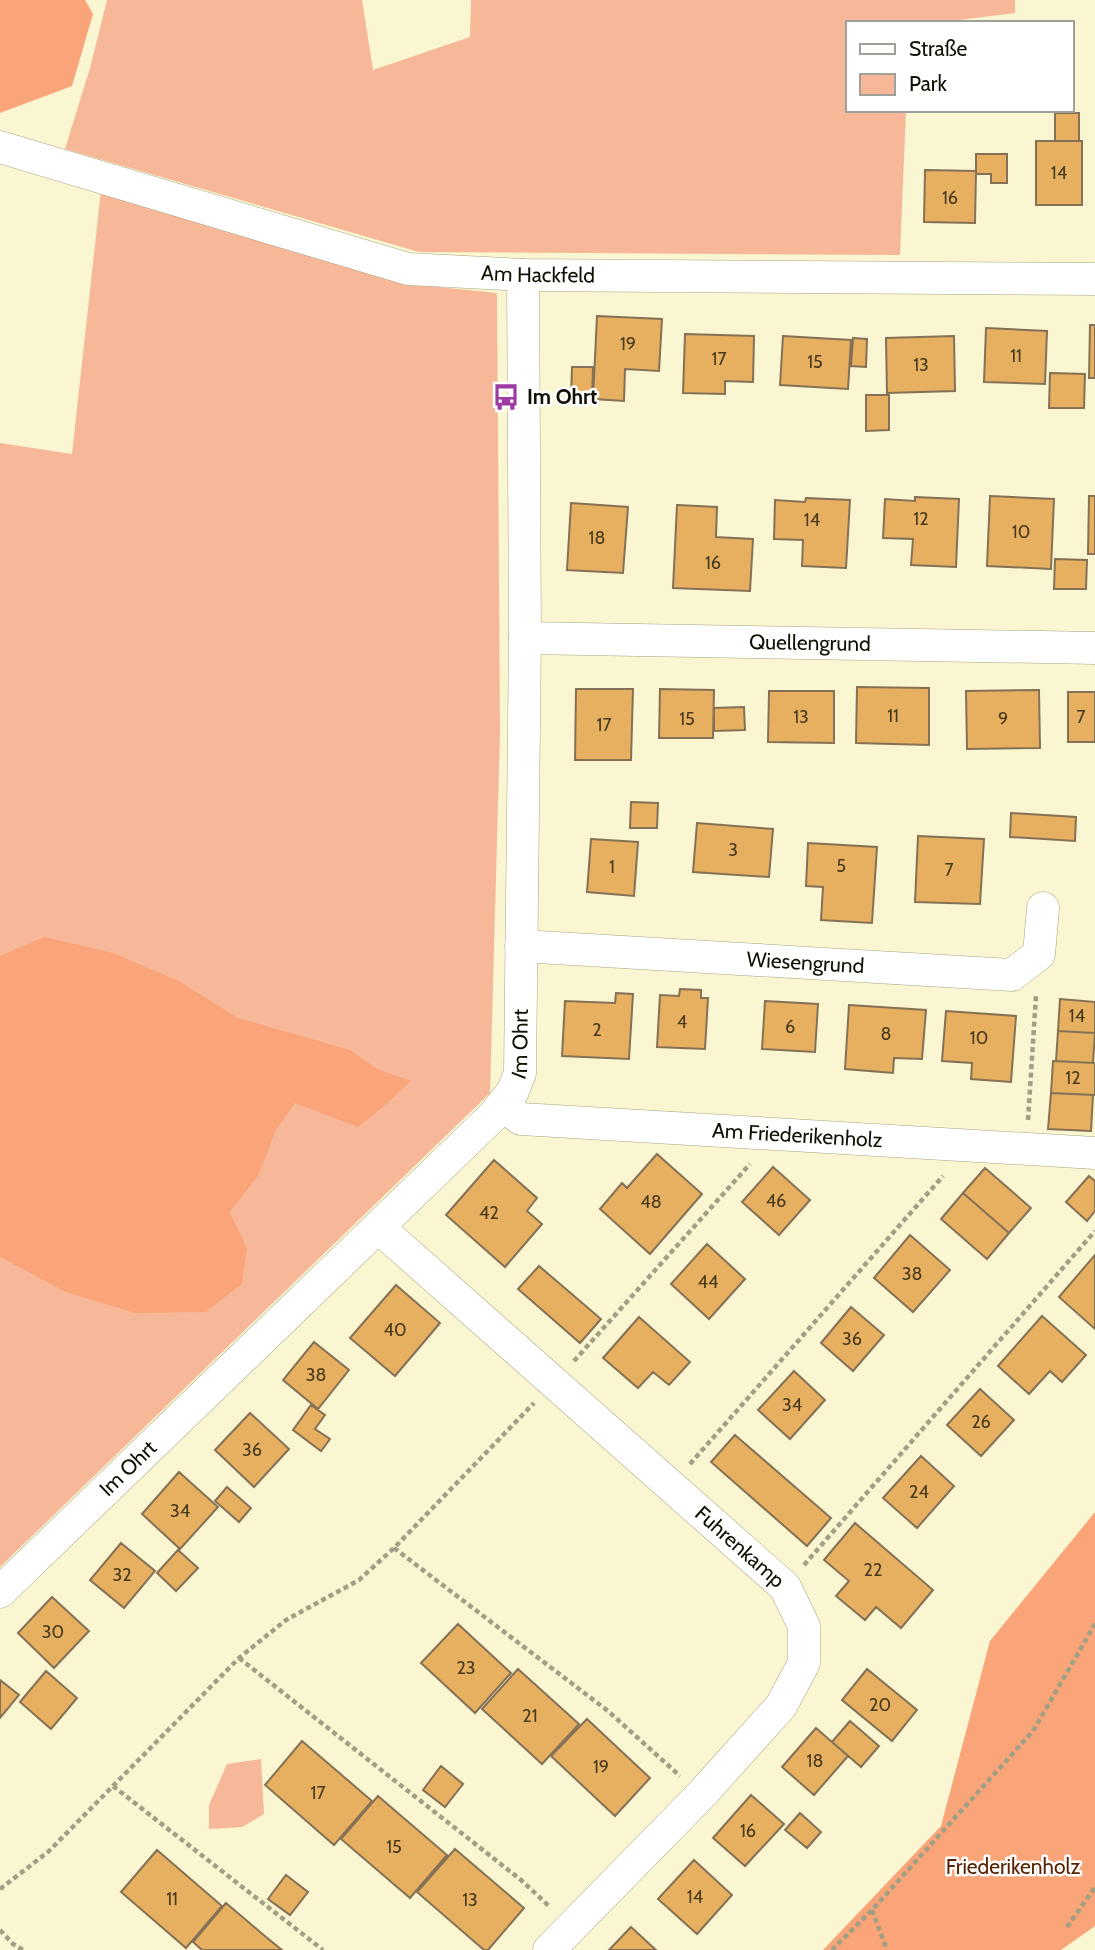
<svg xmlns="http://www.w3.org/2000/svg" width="1095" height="1950" font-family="Cabin,sans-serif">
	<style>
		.green { fill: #f6b899 }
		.forest { fill: #f9a579 }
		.building { fill: #e7b061; stroke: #857155; stroke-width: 2 }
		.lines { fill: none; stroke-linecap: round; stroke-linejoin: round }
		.street-casing { stroke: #a8a482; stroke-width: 33 }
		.path { stroke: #a19f84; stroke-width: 4.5; stroke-dasharray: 5 3.5; stroke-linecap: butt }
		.street { stroke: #fff; stroke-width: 32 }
		.labels { text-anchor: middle; stroke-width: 5; stroke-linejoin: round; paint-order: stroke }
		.number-label { font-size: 18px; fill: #47391c }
		.street-label { font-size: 21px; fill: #121105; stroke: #fff }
		.poi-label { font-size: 21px; font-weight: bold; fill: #121105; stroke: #fff; text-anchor: start }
		.park-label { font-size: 21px; fill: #582403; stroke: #fff }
	</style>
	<rect width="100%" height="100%" fill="#f9f6d1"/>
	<path class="green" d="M107 0H362L373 70 470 37 471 0H1015V13L936 23H848V110H906L900 255 419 252 65 149 90 68Z
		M101 190 419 285 497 293 500 733 490 1093 0 1567V443L72 454Z
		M261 1759 264 1814 242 1827 209 1829V1805L227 1764Z"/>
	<path class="forest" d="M0 0H85L93 14 72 86 0 113Z
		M44 937 113 953 179 981 238 1018 350 1050 377 1069 411 1081 384 1106 358 1127 295 1103 276 1130 258 1176 230 1212 247 1249 242 1284 205 1312 135 1313 66 1292 0 1257V956Z
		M1095 1512V1926L1061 1950H823L941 1826 990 1641Z"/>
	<path class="building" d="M1055 113H1079V141H1055Z
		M1036 141H1082V205H1036Z
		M976 154H1007V183H991V174H976Z
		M925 170 976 171 975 223 924 222Z
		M597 316 662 319 659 371 625 369 624 401 593 399Z
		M1090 325H1095V378H1089Z
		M986 328 1047 331 1045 384 984 382Z
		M685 334 754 336 753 382 725 381V394L683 393Z
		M783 336 851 340 848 389 780 385Z
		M954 336 955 391 887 393 886 338Z
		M853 338 867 339 866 367 851 366Z
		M572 367H593L592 398 571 397Z
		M1050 373 1085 374 1084 408H1049Z
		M866 395H889V430L866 431Z
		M990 496 1054 499 1051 569 987 566Z
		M1089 496H1095V554H1088Z
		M915 497 959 499 956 567 911 565 913 539 883 538 885 499 915 501Z
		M806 498 850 500 846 568 802 566 803 540 774 539 775 500 805 502Z
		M571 503 628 507 623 573 567 570Z
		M677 505 717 507 716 537 753 539 750 591 673 588Z
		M1055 559 1087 560 1086 589H1054Z
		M857 687 929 688V745L856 743Z
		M576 689H633L631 760H575Z
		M660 689 714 690 713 738H659Z
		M1039 690 1040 748 967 749 966 691Z
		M769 691H834V743L768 742Z
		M1068 692H1095V742H1068Z
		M744 707 745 730 714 731V708Z
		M631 802 658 803 657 828H630Z
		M1011 813 1076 817 1075 841 1010 837Z
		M697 823 773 829 769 877 693 872Z
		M918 836 984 839 980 904 915 902Z
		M591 839 638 842 634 896 587 892Z
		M808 843 877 847 872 923 821 920 823 887 806 886Z
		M680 989 701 990V998H708L705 1049 657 1047 660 995 679 996Z
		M616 993 633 994 629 1059 562 1056 565 1001 615 1003Z
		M1060 999 1095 1002V1033L1058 1031Z
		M765 1001 818 1004 815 1052 762 1049Z
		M849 1005 926 1010 922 1059 894 1058 893 1073 845 1069Z
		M946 1011 1016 1016 1011 1082 971 1079 972 1063 942 1061Z
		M1058 1031 1095 1033 1093 1063 1056 1061Z
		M1053 1061 1095 1063V1095L1051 1093Z
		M1051 1093 1093 1095 1091 1131 1048 1129Z
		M657 1154 702 1194 650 1254 600 1209 622 1183 627 1188Z
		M494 1160 537 1198 527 1211 542 1224 505 1267 446 1215Z
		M773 1167 810 1200 779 1235 742 1202Z
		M985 1168 1031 1208 1009 1233 963 1193Z
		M1089 1176 1095 1181V1211L1087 1221 1066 1202Z
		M963 1193 1009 1233 987 1259 941 1219Z
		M910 1235 950 1270 913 1312 874 1278Z
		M707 1244 745 1279 709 1319 671 1284Z
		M1095 1255V1329L1059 1297Z
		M539 1266 601 1319 580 1343 518 1289Z
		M396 1285 440 1323 395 1376 350 1338Z
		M851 1307 884 1335 853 1371 821 1343Z
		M1042 1316 1086 1355 1062 1382 1050 1371 1029 1394 998 1366Z
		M639 1317 690 1362 669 1385 653 1372 638 1388 603 1358Z
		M314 1342 349 1370 318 1409 283 1380Z
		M794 1371 825 1400 790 1439 758 1410Z
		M980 1389 1014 1420 981 1456 947 1425Z
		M311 1405 325 1415 315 1429 330 1439 321 1451 293 1430Z
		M250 1413 289 1449 254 1487 215 1450Z
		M735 1435 831 1518 807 1546 711 1462Z
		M921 1456 954 1486 917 1528 883 1498Z
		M179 1472 218 1507 180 1549 142 1514Z
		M227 1487 251 1508 239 1522 215 1501Z
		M855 1523 933 1590 901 1628 876 1607 865 1620 836 1596 849 1581 824 1560Z
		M121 1543 155 1571 124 1608 90 1580Z
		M178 1550 198 1568 176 1591 157 1573Z
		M52 1597 89 1631 54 1668 18 1633Z
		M458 1624 511 1673 475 1713 421 1663Z
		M518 1669 579 1724 542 1764 482 1709Z
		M867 1669 917 1710 892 1741 842 1700Z
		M46 1671 77 1698 51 1729 20 1702Z
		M0 1680 19 1695 0 1718Z
		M587 1719 650 1778 615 1816 551 1756Z
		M850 1721 879 1746 861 1767 832 1742Z
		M816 1728 848 1756 814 1795 782 1767Z
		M302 1741 372 1801 334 1845 265 1785Z
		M441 1766 463 1784 445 1807 423 1790Z
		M751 1795 784 1824 745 1866 713 1838Z
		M378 1796 447 1855 410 1898 341 1839Z
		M800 1813 821 1832 807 1848 785 1830Z
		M455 1849 524 1908 488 1950H484L417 1892Z
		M157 1850 222 1906 186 1948 121 1892Z
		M694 1860 732 1895 697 1934 658 1899Z
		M286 1875 308 1892 290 1915 268 1899Z
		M226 1903 266 1937 282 1950H202L193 1942Z
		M631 1927 656 1950H609Z"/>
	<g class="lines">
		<defs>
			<g id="street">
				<path id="s1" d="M0 147 408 269 523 275 1095 279"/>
				<path id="s2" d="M525 638 1095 648"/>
				<path id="s3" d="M521 946 1012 975 1039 954 1043 908"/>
				<path id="s4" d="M503 1106 521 1119 1095 1153"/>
				<path id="s5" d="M378 1227 785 1587 804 1626V1663L781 1706 701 1795 549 1950"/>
				<path id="s6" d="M0 1592 494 1115 513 1091 520 1073 525 638 523 275"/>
			</g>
		</defs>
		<use href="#street" class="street-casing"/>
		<path class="path" d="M1028 1120 1036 996
			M574 1361 750 1164
			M690 1464 943 1176
			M394 1548 608 1711 680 1776
			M804 1565 1095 1231
			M239 1658 521 1880 550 1907
			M113 1786 323 1950
			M0 1889 48 1852 239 1658 286 1620 359 1580 394 1548 534 1403
			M872 1910 887 1950
			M1067 1927 1095 1887
			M0 1930 13 1944 23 1950
			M832 1950 872 1910 1033 1731 1095 1624"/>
		<use href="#street" class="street"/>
	</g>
	<defs>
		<symbol id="bus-bare" viewBox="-9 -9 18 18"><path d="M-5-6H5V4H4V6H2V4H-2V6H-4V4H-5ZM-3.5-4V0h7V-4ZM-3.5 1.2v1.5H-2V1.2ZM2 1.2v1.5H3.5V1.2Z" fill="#9d3ba2" stroke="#fff" stroke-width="2.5" paint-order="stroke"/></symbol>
	</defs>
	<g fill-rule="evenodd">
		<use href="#bus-bare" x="487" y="378" width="38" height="38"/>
	</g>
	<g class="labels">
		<g class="number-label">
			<text x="1059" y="179">14</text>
			<text x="950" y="204">16</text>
			<text x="628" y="350">19</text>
			<text x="1016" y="362">11</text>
			<text x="719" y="365">17</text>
			<text x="815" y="368">15</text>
			<text x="921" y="371">13</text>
			<text x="921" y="525">12</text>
			<text x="812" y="526">14</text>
			<text x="1021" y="538">10</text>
			<text x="597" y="544">18</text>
			<text x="713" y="569">16</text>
			<text x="893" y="722">11</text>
			<text x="801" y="723">13</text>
			<text x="1081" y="723">7</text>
			<text x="687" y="725">15</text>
			<text x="1003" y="725">9</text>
			<text x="604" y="731">17</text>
			<text x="733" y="856">3</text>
			<text x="841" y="872">5</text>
			<text x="612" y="873">1</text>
			<text x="949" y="876">7</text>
			<text x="1077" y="1022">14</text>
			<text x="682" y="1028">4</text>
			<text x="790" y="1033">6</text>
			<text x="597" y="1036">2</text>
			<text x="886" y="1040">8</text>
			<text x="979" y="1044">10</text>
			<text x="1073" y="1084">12</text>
			<text x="776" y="1207">46</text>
			<text x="651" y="1208">48</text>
			<text x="489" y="1219">42</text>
			<text x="912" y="1280">38</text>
			<text x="708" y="1288">44</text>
			<text x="395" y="1336">40</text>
			<text x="852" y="1345">36</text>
			<text x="316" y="1381">38</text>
			<text x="792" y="1411">34</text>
			<text x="981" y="1428">26</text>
			<text x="252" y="1456">36</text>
			<text x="919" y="1498">24</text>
			<text x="180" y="1517">34</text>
			<text x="873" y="1576">22</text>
			<text x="122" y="1581">32</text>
			<text x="53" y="1638">30</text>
			<text x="466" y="1674">23</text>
			<text x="880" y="1711">20</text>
			<text x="530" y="1722">21</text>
			<text x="815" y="1767">18</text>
			<text x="601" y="1773">19</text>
			<text x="318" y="1799">17</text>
			<text x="748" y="1837">16</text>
			<text x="394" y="1853">15</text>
			<text x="695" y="1903">14</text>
			<text x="172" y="1905">11</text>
			<text x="470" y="1906">13</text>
		</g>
		<g class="street-label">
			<text dy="7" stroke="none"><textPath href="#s1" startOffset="556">Am Hackfeld</textPath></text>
			<text dy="7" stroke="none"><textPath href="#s2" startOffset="285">Quellengrund</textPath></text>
			<text dy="7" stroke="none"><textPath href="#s3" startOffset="285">Wiesengrund</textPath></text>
			<text dy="7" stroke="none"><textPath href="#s6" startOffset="766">Im Ohrt</textPath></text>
			<text dy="7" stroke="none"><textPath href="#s4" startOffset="299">Am Friederikenholz</textPath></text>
			<text dy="7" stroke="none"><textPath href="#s6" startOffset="178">Im Ohrt</textPath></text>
			<text dy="7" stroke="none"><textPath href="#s5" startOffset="483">Fuhrenkamp</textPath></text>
		</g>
		<g class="poi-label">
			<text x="527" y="404">Im Ohrt</text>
		</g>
		<g class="park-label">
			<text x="1013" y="1874">Friederikenholz</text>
		</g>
	</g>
	<rect x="846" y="21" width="228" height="91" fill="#ffffff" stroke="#a0a09b" stroke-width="2"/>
	<rect x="860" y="44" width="35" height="10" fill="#ffffff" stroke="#a0a09b" stroke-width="2"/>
	<text x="909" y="56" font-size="21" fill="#121105">Straße</text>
	<rect x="860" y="74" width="35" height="21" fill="#f6b899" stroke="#a0a09b" stroke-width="2"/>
	<text x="909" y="91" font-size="21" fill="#121105">Park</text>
</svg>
